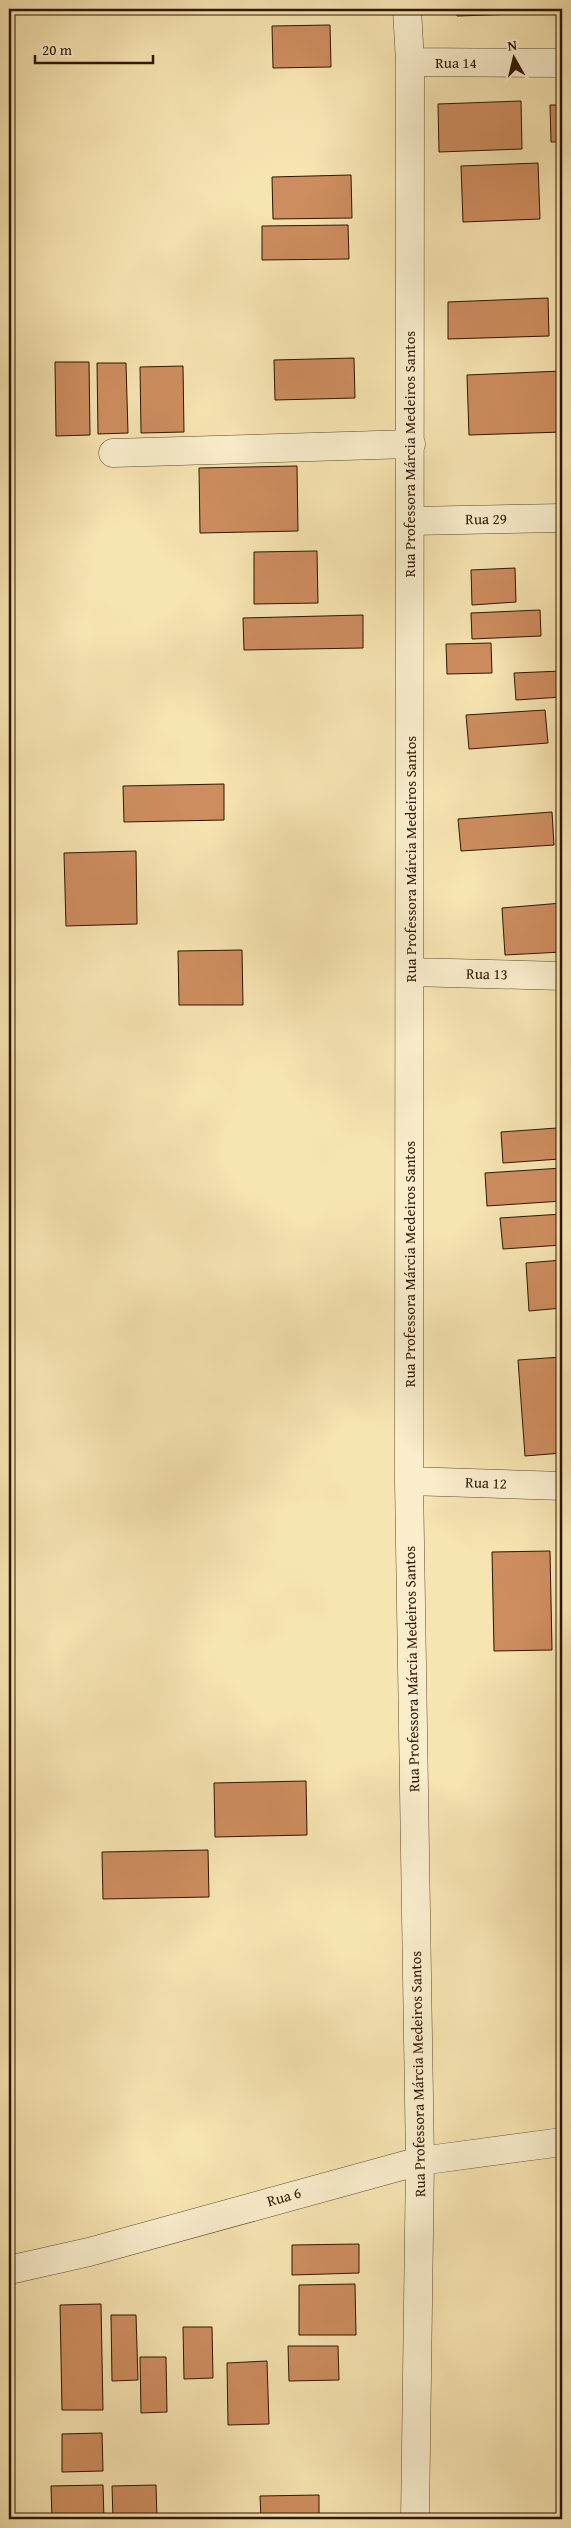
<svg xmlns="http://www.w3.org/2000/svg" width="571" height="2528" font-family="'Gentium Book Plus',serif">
	<style>
		.building { fill: #ce8d5f; stroke: #2c1600 }
		.lines { fill: none; stroke-linecap: round; stroke-linejoin: round }
		.minor-casing { stroke: #5e4a2c; stroke-width: 29 }
		.minor { stroke: #f9edcc; stroke-width: 28 }
		.labels { text-anchor: middle; stroke-width: 4.5; stroke-linejoin: round; paint-order: stroke }
		.street-label { font-size: 15px; fill: #2c1600; stroke: #f9edcc }
	</style>
	<rect width="100%" height="100%" fill="#f6e4b1"/>
	<filter id="stains"><feTurbulence type="fractalNoise" baseFrequency=".004" numOctaves="4"/><feColorMatrix values="0 0 0 0 .2 0 0 0 0 .09 0 0 0 0 .02 0 0 0 .5 -.17"/></filter>
	<radialGradient id="worn" r=".72"><stop offset=".6" stop-color="#630" stop-opacity="0"/><stop offset="1" stop-color="#630" stop-opacity=".3"/></radialGradient>
	<path class="building" d="M457 9H518V14L457 16Z
		M330 25 331 67 273 68 272 26Z
		M521 101 522 149 439 152 438 104Z
		M550 105H562V142H551Z
		M538 163 540 219 463 222 461 166Z
		M351 175 352 218 273 219 272 177Z
		M348 225 349 259 262 260V226Z
		M548 298 549 336 448 339V302Z
		M354 358 355 398 275 400 274 360Z
		M55 362H89L90 435 56 436Z
		M97 363H126L128 433 98 434Z
		M183 366 184 432 141 433 140 367Z
		M562 371V432L469 435 467 375Z
		M297 466 298 531 200 533 199 468Z
		M317 551 318 603 254 604V552Z
		M515 568 516 602 472 605 471 570Z
		M540 610 541 636 472 639 471 613Z
		M363 615V648L244 650 243 618Z
		M491 643 492 673 447 674 446 644Z
		M562 671V697L516 700 514 673Z
		M545 710 548 743 469 749 466 715Z
		M224 784V820L124 822 123 786Z
		M552 812 554 845 461 851 458 819Z
		M136 851 137 924 66 926 64 853Z
		M562 903V952L505 955 502 908Z
		M242 950 243 1005H179L178 951Z
		M557 1128 560 1159 503 1163 501 1132Z
		M562 1168V1201L487 1206 485 1173Z
		M562 1214V1245L503 1249 500 1218Z
		M562 1260V1308L529 1311 526 1263Z
		M562 1357V1453L525 1456 518 1360Z
		M550 1551 552 1650 494 1651 492 1552Z
		M561 1560H562V1642Z
		M306 1781 307 1835 215 1837 214 1783Z
		M208 1850 209 1897 103 1899 102 1852Z
		M359 2244V2273L292 2275V2245Z
		M355 2284 356 2335H299V2285Z
		M101 2304 103 2410H62L60 2305Z
		M111 2315H136L138 2380 112 2381Z
		M183 2327H212L213 2378 184 2379Z
		M288 2346H338L339 2380 289 2381Z
		M140 2357H166L167 2412 141 2413Z
		M267 2361 269 2424 228 2425 227 2363Z
		M102 2433 103 2471 62 2472V2434Z
		M103 2485 104 2519H52L51 2486Z
		M156 2485 157 2519H113L112 2486Z
		M319 2495V2519H261L260 2496Z"/>
	<g class="lines">
		<defs>
			<path id="minor" d="M407 9 410 62 409 1481 420 2161 415 2519
				M410 62 562 63
				M113 453 411 444
				M411 521 562 518
				M411 972 562 976
				M409 1481 562 1486
				M9 2270 89 2252 420 2161 562 2142"/>
		</defs>
		<use href="#minor" class="minor-casing"/>
		<use href="#minor" class="minor"/>
	</g>
	<g class="labels">
		<g class="street-label">
			<text x="456" y="68">Rua 14</text>
			<text transform="translate(410 454) rotate(-90)" y="5">Rua Professora Márcia Medeiros Santos</text>
			<text transform="translate(486 519) rotate(-1)" y="5">Rua 29</text>
			<text transform="translate(411 859) rotate(-90)" y="5">Rua Professora Márcia Medeiros Santos</text>
			<text transform="translate(487 974) rotate(1)" y="5">Rua 13</text>
			<text transform="translate(410 1264) rotate(-90)" y="5">Rua Professora Márcia Medeiros Santos</text>
			<text transform="translate(486 1483) rotate(2)" y="5">Rua 12</text>
			<text transform="translate(412 1669) rotate(-91)" y="5">Rua Professora Márcia Medeiros Santos</text>
			<text transform="translate(418 2074) rotate(-91)" y="5">Rua Professora Márcia Medeiros Santos</text>
			<text transform="translate(284 2197) rotate(-16)" y="5">Rua 6</text>
		</g>
	</g>
	<rect width="571" height="2528" fill="none" stroke="#f6e4b1" stroke-width="30"/>
	<rect x="10" y="10" width="551" height="2508" fill="none" stroke="#2c1600" stroke-width="2.5"/>
	<rect x="15" y="15" width="541" height="2498" fill="none" stroke="#2c1600"/>
	<g transform="translate(514 58) rotate(352)" stroke="#f9edcc" stroke-width="4" paint-order="stroke">
	<path d="M0-4L9 19L0 12L-9 19Z" fill="#2c1600"/>
	<text y="-8" font-size="14" font-weight="bold" text-anchor="middle" fill="#2c1600">N</text>
	</g>
	<path d="M35 55v8h118v-8" fill="none" stroke="#2c1600" stroke-width="2.5"/>
	<text x="42" y="55" font-size="15" fill="#2c1600" stroke="#f9edcc" stroke-width="4" paint-order="stroke">20 m</text>
	<rect width="100%" height="100%" filter="url(#stains)"/>
	<rect width="100%" height="100%" fill="url(#worn)"/>
</svg>
